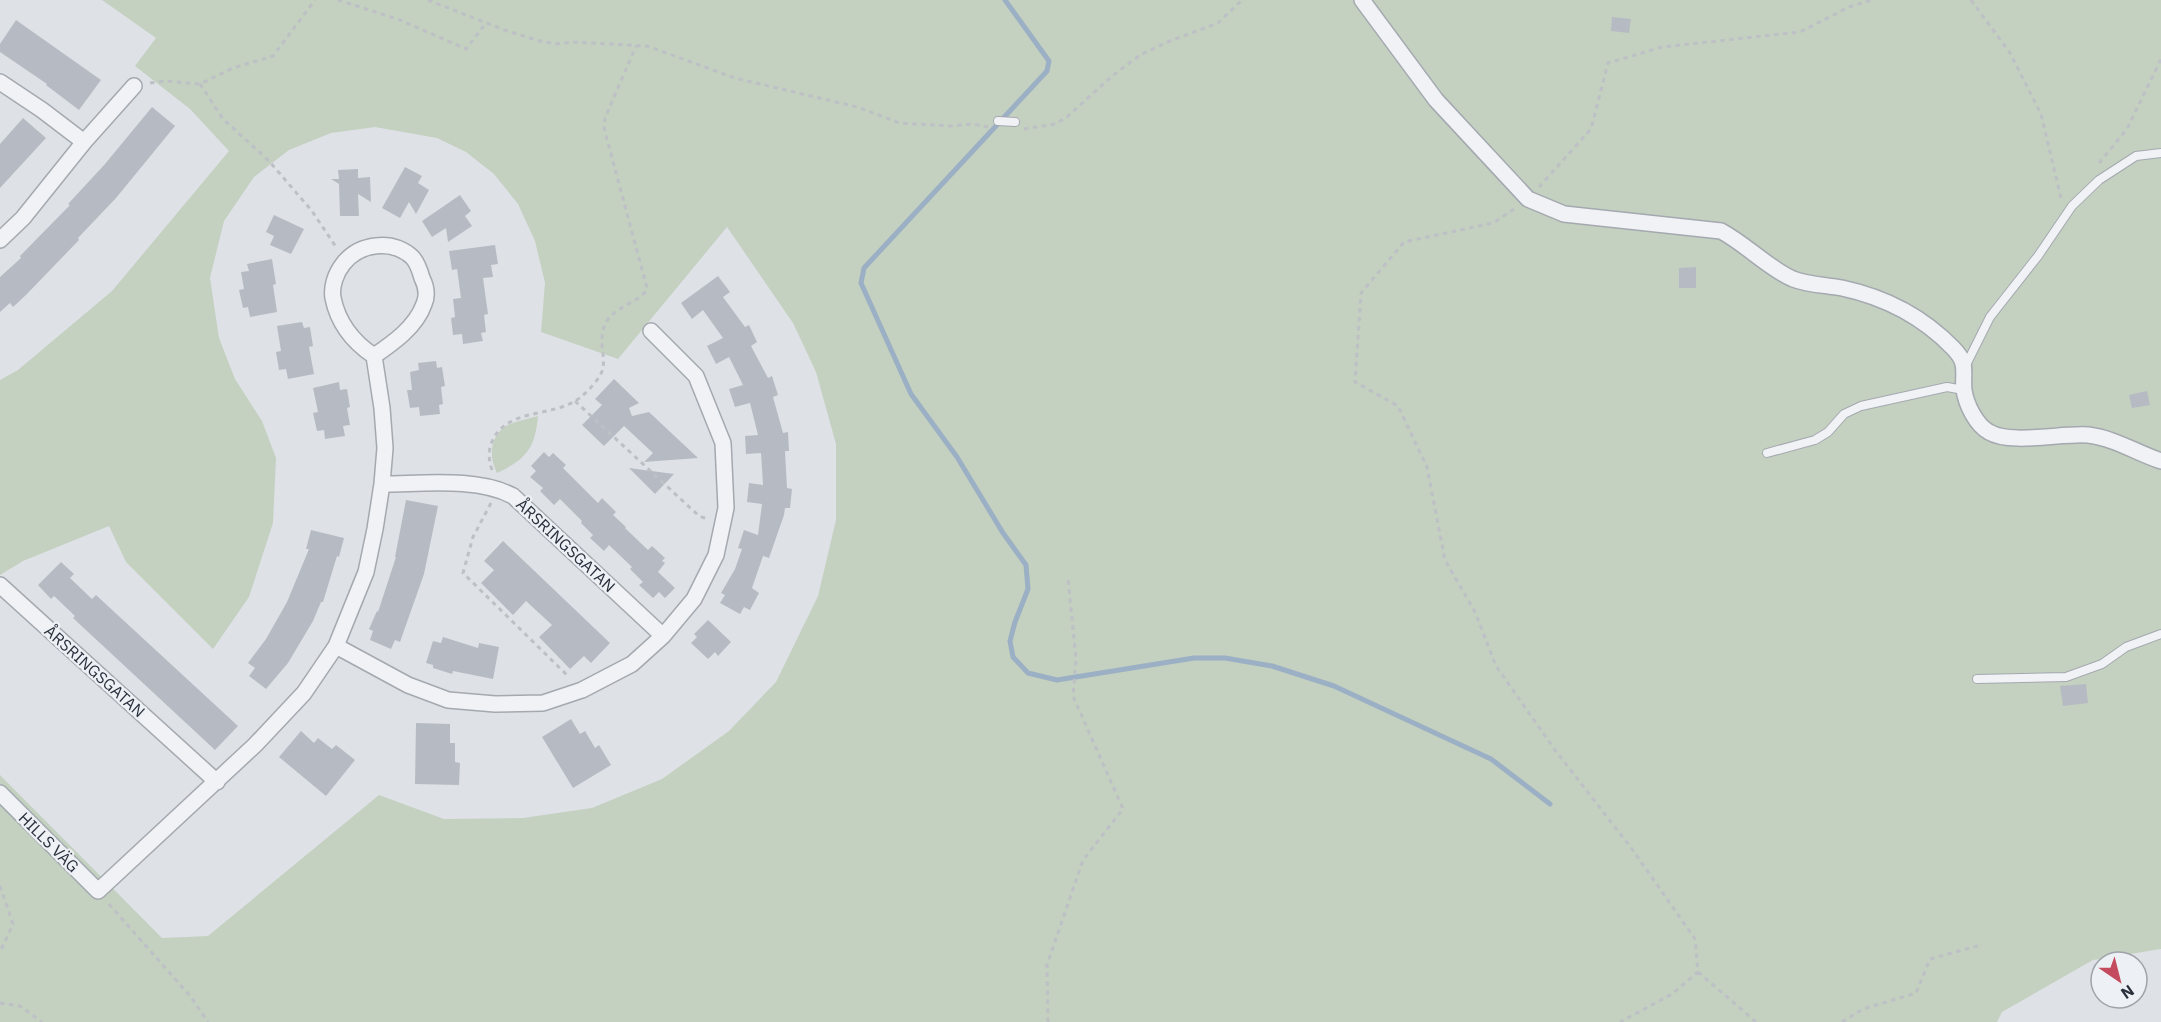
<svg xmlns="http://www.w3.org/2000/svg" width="2161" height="1022" font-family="'IBM Plex Sans',sans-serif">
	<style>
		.green { fill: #c4d0c0 }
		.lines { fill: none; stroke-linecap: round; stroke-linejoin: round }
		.stream { stroke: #9bb0c4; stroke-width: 5 }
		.building { fill: #b6bbc3 }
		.lane-casing { stroke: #a4a9b0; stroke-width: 10 }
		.street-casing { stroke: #a4a9b0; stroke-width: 18 }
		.path { stroke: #bdc0c5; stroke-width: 3; stroke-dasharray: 4.5 4.5; stroke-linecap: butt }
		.lane { stroke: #f1f2f5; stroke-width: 8 }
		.street { stroke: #f1f2f5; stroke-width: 15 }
		.labels { text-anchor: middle; stroke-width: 4.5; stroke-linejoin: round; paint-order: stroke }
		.street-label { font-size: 16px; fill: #29303c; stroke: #edf0f4 }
	</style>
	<rect width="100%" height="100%" fill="#dee2e7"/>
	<path class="green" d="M102 0H2161V949L2093 960 2002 1012 1997 1022H0V775L162 938 208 936 379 795 444 819 523 818 592 808 662 779 729 731 776 682 818 596 836 520V444L816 372 793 323 727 227 618 359 541 332 545 283 535 241 518 204 494 174 466 152 437 138 375 127 331 133 289 150 254 177 224 221 210 278 219 338 235 379 262 421 276 458 273 523 249 597 213 649 126 562 109 526 23 561 0 575V380L18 370 112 291 229 151 190 109 135 66 156 38Z
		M538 416C535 449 526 459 497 473 489 458 489 437 506 426 515 421 528 419 538 416Z"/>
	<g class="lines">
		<path class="stream" d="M1005 0 1049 61 1047 71 864 268 861 283 911 394 957 457 1003 533 1026 565 1028 589 1015 622 1010 641 1013 657 1028 673 1057 680 1194 658H1225L1272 666 1334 686 1491 759 1550 804"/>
	</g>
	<path class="building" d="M1612 17 1631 19 1629 33 1611 31Z
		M16 20 101 80 79 110 46 85 47 84 0 52V44Z
		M152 107 175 126 116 198 78 238 79 240 26 295 13 307 10 303 0 312V277L21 258 20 256 70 205 68 204 105 164Z
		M23 118 46 138 0 188V144Z
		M405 167 422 176 418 183 429 190 416 214 409 202 400 218 382 208Z
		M358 169V178L370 177 371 202 358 194 359 216H340L339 184 331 179H339L338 170Z
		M460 195 471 211 465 216 472 226 448 242 446 228 432 237 422 221Z
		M274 215 304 229 291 254 270 245 274 236 266 232Z
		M495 245 498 264 491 265 493 277 483 278 488 314 484 315 486 332 481 333 483 341 463 344 462 334 453 335 451 318 455 317 453 299 461 298 457 269 452 270 449 251Z
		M272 259 276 284 273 285 277 312 250 317 248 307 243 308 239 290 244 289 241 272 249 271 247 264Z
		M1696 267V288H1679V268Z
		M718 276 730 292 723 297 745 327 749 325 757 342 751 346 768 378 772 376 778 395 773 397 783 433 788 432 789 451H785L787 488 792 489 790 508H785L784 515 769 558 763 556 752 588 759 593 750 610 744 607 740 614 720 603 725 595 721 593 735 569 742 549 738 548 744 530 758 535 762 504 747 502 749 483 763 485 761 453 746 454 745 436 758 435 750 403 735 407 729 389 743 385 729 357 716 364 707 346 723 338 703 310 692 319 681 303Z
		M302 322 304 328 310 327 313 346 309 347 314 374 288 379 286 369 279 370 276 352 281 351 277 326Z
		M436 361 437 368 442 367 445 386 441 387 443 404 439 405 440 414 420 416 419 407 410 408 407 390H412L410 372 419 370 418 363Z
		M614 379 639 403 629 408 632 416 649 412 698 458 644 462 653 453 624 426 604 446 582 425 602 405 595 399Z
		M339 382 340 390 347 389 350 407 347 408 350 425 343 426 345 436 325 439 324 430 317 431 313 413 318 412 313 388Z
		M2147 391 2150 405 2132 408 2129 395Z
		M544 452 549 457 553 453 566 465 563 468 598 503 602 498 616 512 613 515 626 527 625 528 648 550 652 546 665 558 662 561 665 563 658 572 675 588 665 598 659 592 653 598 639 585 643 582 630 569 632 567 609 545 604 551 590 538 593 535 581 523 582 521 560 499 554 505 540 491 543 488 530 477 536 471 531 466Z
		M629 468 674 474 655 494Z
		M406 500 438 506 424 574 400 642 395 640 391 649 370 640 373 631 369 629 377 611 378 612 396 557H395Z
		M311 530 344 538 339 557 337 556 323 602H321L313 621 288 663 266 689 249 676 255 668 248 663 266 639 287 602 309 549H306Z
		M503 541 610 643 591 663 584 656 570 669 539 637 552 625 526 601 513 615 481 583 494 570 484 561Z
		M61 562 74 574 70 578 92 599 96 595 238 726 215 750 73 618 75 616 54 596 51 599 38 585Z
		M708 620 731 642 718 656 715 652 708 659 691 643 697 637 694 634Z
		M443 637 478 648 479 643 499 647 493 679 453 671 452 674 433 668V665L426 663 433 641 441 643Z
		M2086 684 2088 703 2063 706 2060 686Z
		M571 719 580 734 585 731 595 748 599 745 611 765 573 788 542 737Z
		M416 723 450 724V743H455V762L460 763 459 785 415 784Z
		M301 731 314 743 318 738 332 749 336 745 355 760 326 796 279 757Z"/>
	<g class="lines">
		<defs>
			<path id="lane" d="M998 121 1015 122
				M1966 365 1990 317 2038 256 2072 206 2099 180 2136 156 2161 153
				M1767 453 1815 440 1828 432 1844 414 1861 406 1947 387 1964 390
				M1977 679 2066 677 2102 664 2126 647 2161 634"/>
			<path id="street" d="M1362 0 1436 100 1528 199 1564 214 1721 231C1747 245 1768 268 1793 279 1808 285 1826 285 1842 288 1884 297 1923 317 1953 348 1969 364 1962 372 1964 390 1966 404 1976 425 1989 432 2011 445 2061 433 2088 435 2114 438 2137 453 2161 461
				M0 82 42 110 84 142
				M0 240 23 218 84 142 134 86
				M382 484C422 484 477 477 513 496L663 636
				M0 585 217 782
				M336 646 408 685 448 700 495 704 543 703 582 690 632 664 663 636 694 599 716 555 726 508 723 443 696 376 651 331
				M0 793 98 891 255 745 304 693 336 646 366 572 375 529 382 484 385 448 382 408 374 356C353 342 338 323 333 298 331 286 336 273 343 264 359 243 392 239 412 257 417 262 420 271 422 278 426 286 428 295 424 304 416 327 393 343 374 356"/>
		</defs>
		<use href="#lane" class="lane-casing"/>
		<use href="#street" class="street-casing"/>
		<path class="path" d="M338 0 400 20 466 49 486 23
			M428 0 507 31 540 41 556 44 572 42 647 46 735 78 857 107 900 123 950 126 973 124 988 127
			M1971 0 2010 53 2041 114 2061 198
			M150 83 165 81 200 84 233 68 273 56 315 0
			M200 84 223 119 269 161 312 211 336 247
			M1024 129 1055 124 1067 117 1111 77 1140 55 1170 41 1218 23 1242 0
			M2099 163 2127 129 2161 59
			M1539 187 1591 129 1608 63 1662 47 1800 32 1849 7 1872 0
			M1514 209 1493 223 1404 242 1361 293 1355 382 1398 406 1427 467 1445 560 1475 612 1496 666 1555 750 1632 849 1695 939 1698 972 1672 994 1620 1022
			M575 401 699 516 707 519
			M492 470C489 462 488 452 491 444 505 406 554 419 581 397 588 391 601 378 603 368 605 355 599 340 604 327 612 305 642 303 647 288L604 128 605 118 636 46
			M491 503 473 537 463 573 569 677
			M0 886 13 924 0 952
			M109 904 190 996 208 1022
			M1698 972 1756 1022
			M0 1003 20 1006 42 1022
			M1048 1022 1047 965 1083 860 1123 809 1073 696 1076 659 1068 578
			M1842 1022 1863 1009 1916 993 1930 959 1981 945"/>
		<use href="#lane" class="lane"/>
		<use href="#street" class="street"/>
	</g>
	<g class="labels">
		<g class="street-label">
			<text transform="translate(566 545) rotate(43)" y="6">ÅRSRINGSGATAN</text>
			<text transform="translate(95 671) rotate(42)" y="6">ÅRSRINGSGATAN</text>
			<text transform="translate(49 842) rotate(45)" y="6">HILLS VÄG</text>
		</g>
	</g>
	<g transform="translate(2119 980) rotate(145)"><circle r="28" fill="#edf0f4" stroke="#9fa3aa" stroke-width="1.5"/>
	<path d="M0-4.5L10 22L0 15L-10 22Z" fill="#c44b5e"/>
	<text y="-9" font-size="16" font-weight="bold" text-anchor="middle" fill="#29303c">N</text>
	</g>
</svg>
